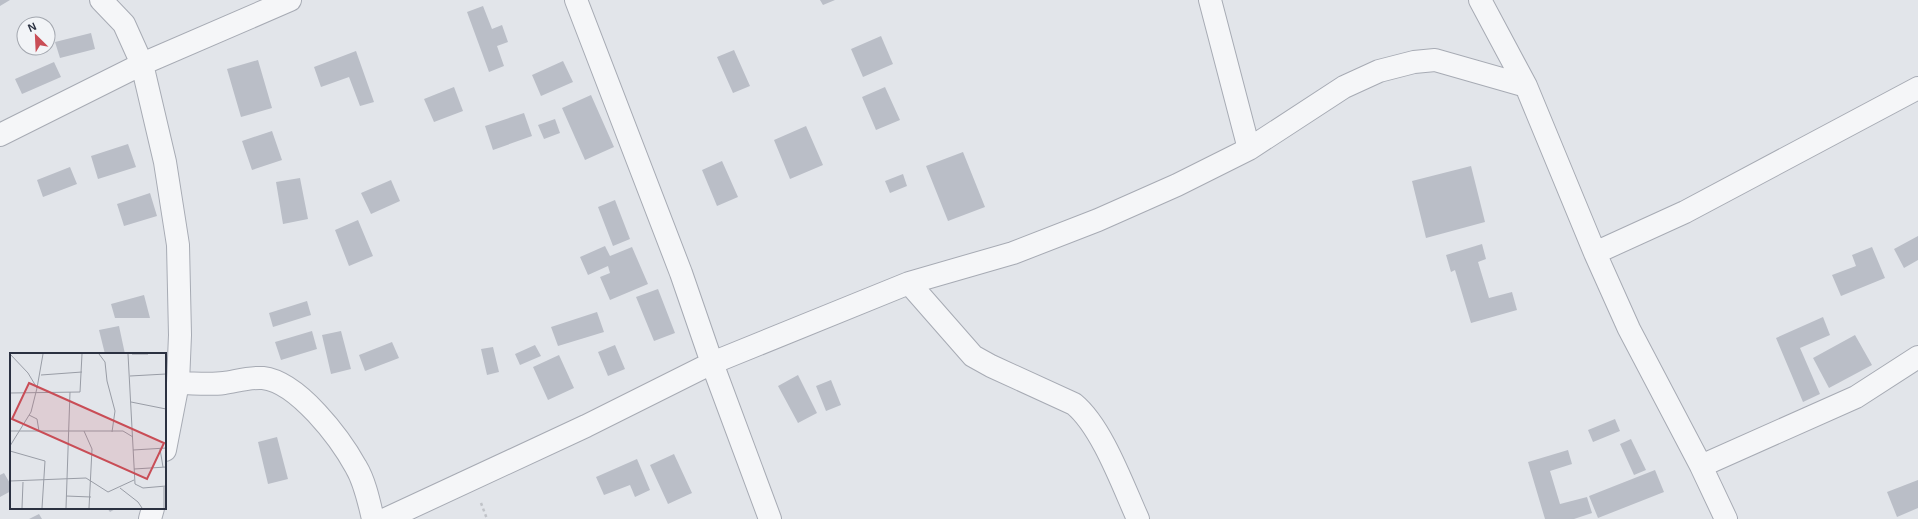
<svg xmlns="http://www.w3.org/2000/svg" width="1918" height="519" font-family="Arial,sans-serif">
	<style>
		.building { fill: #babec7 }
		.lines { fill: none; stroke-linecap: round; stroke-linejoin: round }
		.minor-casing { stroke: #a7abb4; stroke-width: 24 }
		.path { stroke: #c0c3c8; stroke-width: 2.5; stroke-dasharray: 3 3; stroke-linecap: butt }
		.minor { stroke: #f5f6f8; stroke-width: 22 }
		.inset-road { fill: none; stroke: #999da6; stroke-width: 1 }
		.view { fill: #c94d56; fill-opacity: 0.15; stroke: #c94d56; stroke-width: 2 }
		.inset-edge { fill: none; stroke: #2b3141; stroke-width: 2 }
	</style>
	<rect width="100%" height="100%" fill="#e2e5ea"/>
	<path class="building" d="M0 0H10L0 6Z
		M820 0H835L823 5Z
		M483 6 492 29 502 25 508 42 497 46 504 66 489 72 467 12Z
		M91 33 95 49 60 58 55 42Z
		M881 36 893 64 863 77 851 49Z
		M734 50 750 86 733 93 717 57Z
		M356 51 374 102 360 106 349 77 321 87 314 67Z
		M258 60 272 108 241 117 227 69Z
		M563 61 573 82 541 96 532 75Z
		M54 62 61 77 22 94 15 79Z
		M454 87 463 111 434 122 424 99Z
		M885 87 900 120 876 130 862 97Z
		M591 95 614 147 585 160 562 108Z
		M524 113 532 136 493 150 485 126Z
		M555 119 560 133 544 139 538 125Z
		M806 126 823 165 790 179 774 140Z
		M272 131 282 160 252 170 242 141Z
		M128 144 136 167 98 179 91 156Z
		M963 152 985 207 948 221 926 166Z
		M722 161 738 197 717 206 702 170Z
		M1471 166 1485 222 1426 238 1412 181Z
		M70 167 77 184 43 197 37 180Z
		M903 174 907 186 890 193 885 181Z
		M300 178 308 219 283 224 276 182Z
		M391 180 400 201 371 214 361 193Z
		M150 193 157 216 124 226 117 204Z
		M615 200 630 239 613 246 598 207Z
		M358 220 373 256 349 266 335 230Z
		M1918 236V260L1904 268 1894 249Z
		M1482 244 1486 259 1478 262 1489 298 1512 292 1517 310 1471 323 1455 270 1451 272 1446 255Z
		M605 246 610 256 632 247 648 284 610 300 600 277 610 273 608 266 588 275 580 257Z
		M1872 247 1885 278 1841 296 1832 275 1856 266 1852 255Z
		M658 289 675 333 654 341 636 297Z
		M144 295 150 318H115L111 304Z
		M307 301 311 315 273 327 269 313Z
		M597 312 604 332 558 346 551 327Z
		M1823 317 1830 335 1800 348 1820 394 1803 402 1776 338Z
		M119 326 125 354H105L99 330Z
		M312 331 317 349 281 360 275 342Z
		M341 331 351 369 331 374 322 335Z
		M1855 335 1872 365 1829 388 1813 358Z
		M392 342 399 358 365 371 359 355Z
		M535 345 541 356 520 365 515 354Z
		M615 345 625 369 608 376 598 352Z
		M493 347 499 372 487 375 481 349Z
		M559 355 574 388 548 400 533 367Z
		M798 375 817 413 798 423 778 386Z
		M831 380 841 405 826 411 816 386Z
		M1615 419 1620 431 1593 442 1588 430Z
		M277 437 288 479 268 484 258 442Z
		M1631 439 1646 470 1634 475 1620 444Z
		M1568 450 1572 464 1550 471 1560 504 1587 497 1592 513 1574 519H1545L1528 462Z
		M674 454 692 493 668 504 650 465Z
		M637 459 650 490 635 497 630 485 604 495 596 477Z
		M1655 470 1664 492 1598 518 1589 496Z
		M4 473 11 485V491L0 497V475Z
		M1918 480V508L1897 517 1887 492Z
		M107 508H117L110 512Z
		M39 514 42 519H29Z"/>
	<g class="lines">
		<defs>
			<path id="minor" d="M101 0 124 24 142 64 165 162 178 245 180 335 178 383 165 450
				M576 0 681 273 712 363 770 519
				M1210 0 1249 149
				M1480 0 1526 86 1595 253 1629 329 1701 466 1726 519
				M0 135 142 64 290 0
				M1595 253 1685 212 1918 88
				M909 283 973 356 991 366 1074 404C1102 427 1123 486 1138 519
				M178 383C193 383 209 385 224 383 237 381 250 377 263 378 298 382 340 438 356 467 365 482 369 502 373 519
				M1701 466 1856 397 1918 357
				M150 519 153 508
				M386 519 586 426 712 363 909 283 1013 253 1098 220 1177 185 1249 149 1344 87 1379 71 1414 62 1435 60 1526 86"/>
		</defs>
		<use href="#minor" class="minor-casing"/>
		<path class="path" d="M481 503 487 519"/>
		<use href="#minor" class="minor"/>
	</g>
	<g transform="translate(10 353)">
		<rect width="156" height="156" fill="#e2e5ea"/>
		<path class="inset-road" d="M0 1 18 20 27 35 21 59 0 93M89 1 95 9 97 28 105 58 102 79M118 1 125 131 133 135 156 133M122 1H138M31 22 72 19M120 23 156 21M27 35 33 1M0 40 70 39 72 1M121 49 156 56M19 62 27 66 29 78M0 78H113L123 84M74 78 82 96 79 155M150 96 153 114M123 97 156 95M0 98 35 108 32 155M124 116 156 114M0 128 76 125 98 139 124 127M154 134V155M110 135 128 149 132 155M56 143 81 144M12 155 13 129M56 155 60 39"/>
		<path class="view" d="M19 30 154 90 137 126 2 66Z"/>
		<rect width="156" height="156" class="inset-edge"/>
	</g>
	<g transform="translate(36 36) rotate(336)"><circle r="19" fill="#f2f4f7" stroke="#a2a6ae"/>
	<path d="M0-3L7 15L0 10L-7 15Z" fill="#c94d56"/>
	<text y="-6" font-size="11" font-weight="bold" text-anchor="middle" fill="#2b3141">N</text>
	</g>
</svg>
